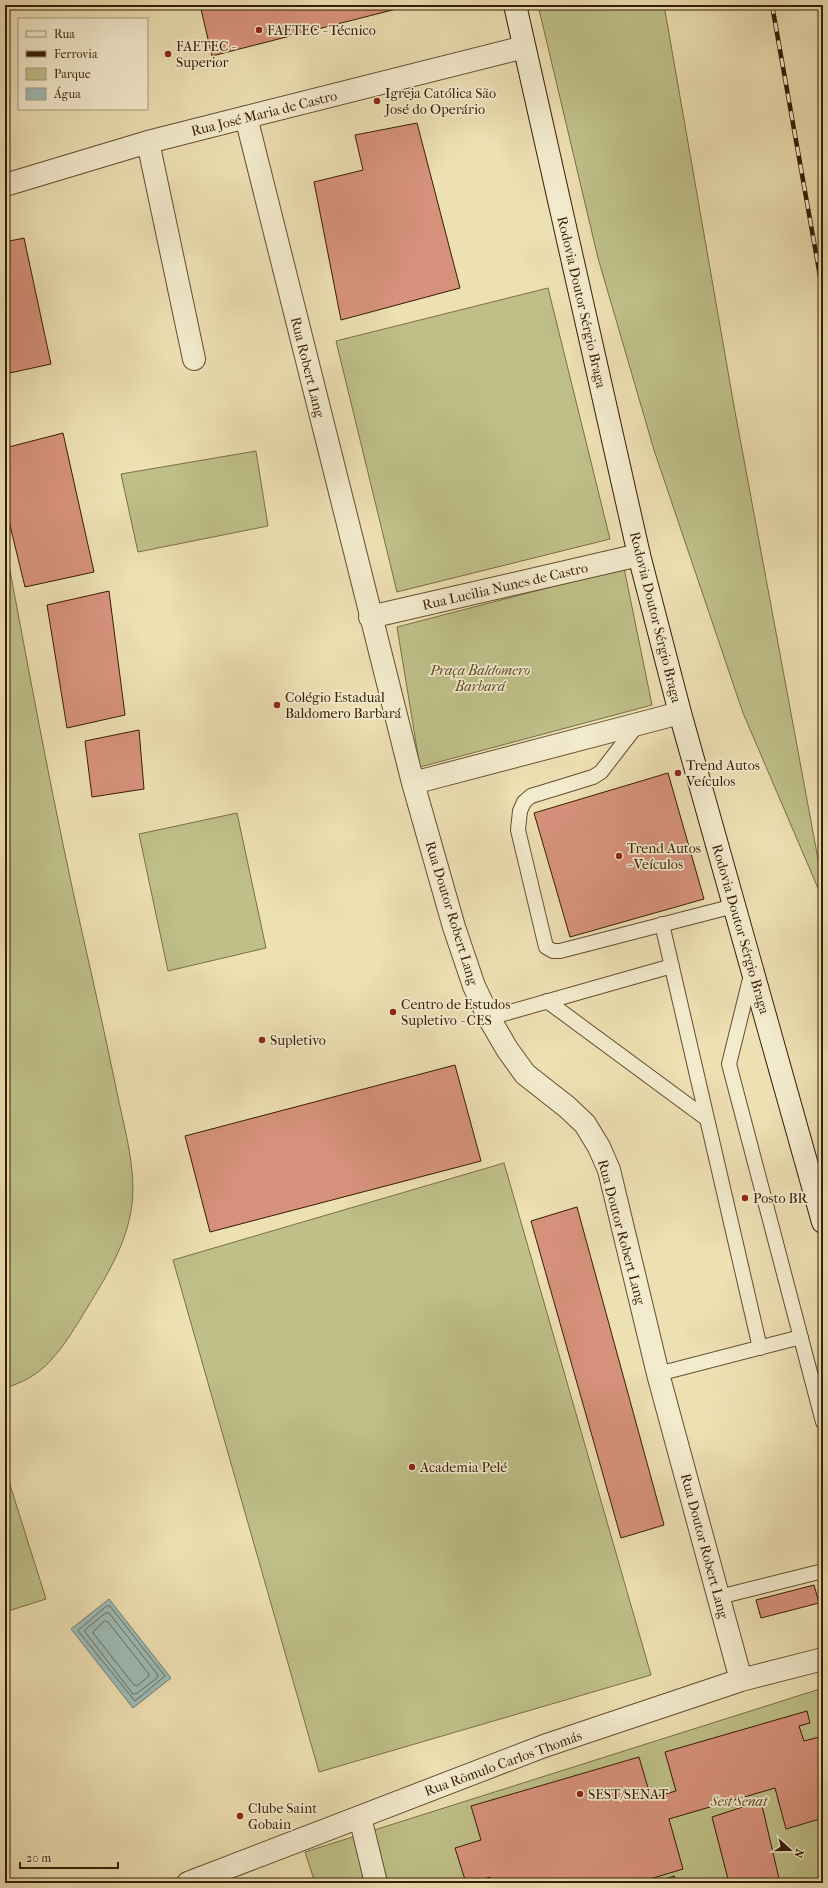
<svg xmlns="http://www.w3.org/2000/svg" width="828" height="1888" font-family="'IM FELL French Canon',serif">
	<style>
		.green { fill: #bfc088; stroke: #7b6e46 }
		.water { fill: #9dbbb7; stroke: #747b6f }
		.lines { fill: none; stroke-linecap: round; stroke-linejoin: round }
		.shore { stroke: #6a6c5d; stroke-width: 1 }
		.building { fill: #d7927d; stroke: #371c03 }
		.service-casing { stroke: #644d2f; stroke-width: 16 }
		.minor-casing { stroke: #644d2f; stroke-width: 24 }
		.secondary-casing { stroke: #371c03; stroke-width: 24 }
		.service { stroke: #f3ebce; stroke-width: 14 }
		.minor { stroke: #f3ebce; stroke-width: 22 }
		.secondary { stroke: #f3ebce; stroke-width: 22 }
		.rail-casing { stroke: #371c03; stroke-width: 4.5 }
		.rail { stroke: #f3ebce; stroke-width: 3; stroke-dasharray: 9; stroke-linecap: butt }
		.poi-dot { fill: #8f2418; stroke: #f3ebce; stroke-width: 1.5 }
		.labels { text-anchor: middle; stroke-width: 3.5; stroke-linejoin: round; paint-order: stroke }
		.poi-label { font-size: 14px; fill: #371c03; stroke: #f3ebce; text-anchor: start }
		.street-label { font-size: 14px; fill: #371c03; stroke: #f3ebce }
		.park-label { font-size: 14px; font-style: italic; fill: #604d2b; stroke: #f3ebce }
	</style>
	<rect width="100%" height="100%" fill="#ede0b3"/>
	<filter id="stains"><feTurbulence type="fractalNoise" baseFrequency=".005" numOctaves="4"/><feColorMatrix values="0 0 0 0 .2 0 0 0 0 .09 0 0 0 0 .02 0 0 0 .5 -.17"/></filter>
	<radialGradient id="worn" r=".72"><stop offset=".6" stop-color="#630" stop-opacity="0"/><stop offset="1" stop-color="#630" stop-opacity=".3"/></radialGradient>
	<path class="green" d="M538 5H664L734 406 823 886V900L743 713 654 450 598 258Z
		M548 288 610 539 397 592 336 341Z
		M256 451 268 526 138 552 121 474Z
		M5 544C30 677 54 809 84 941 96 993 107 1045 118 1097 125 1131 136 1169 132 1204 127 1244 107 1275 87 1308 76 1326 65 1345 51 1360 39 1374 22 1383 5 1388Z
		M624 568 652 705 420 767 397 627Z
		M237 813 266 948 168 971 139 834Z
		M504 1163 651 1675 319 1772 173 1260Z
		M5 1469 46 1599 5 1612Z
		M823 1688V1883H315L305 1852Z"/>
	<path class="water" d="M109 1599 171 1678 133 1708 71 1629Z"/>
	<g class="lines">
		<path class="shore" d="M107 1606H110L165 1676 135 1701 78 1631Z
			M106 1613H109L158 1675 157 1678 136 1694H133L85 1632V1630Z
			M105 1621 108 1622 149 1674V1676L137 1686 134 1685 93 1633 94 1631Z"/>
	</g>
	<path class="building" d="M200 5H412L212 56Z
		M417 123 460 288 341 320 314 182 363 170 355 135Z
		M24 238 51 364 5 374V242Z
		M63 433 94 572 25 587 5 505V448Z
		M109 591 125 715 67 728 47 605Z
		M139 730 144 789 92 797 85 741Z
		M668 773 704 899 570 937 534 813Z
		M455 1065 481 1161 210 1232 185 1136Z
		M577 1207 664 1525 621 1538 531 1221Z
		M814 1585 819 1603 761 1618 756 1600Z
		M807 1711 810 1723 799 1726 804 1741 823 1736V1818L786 1829 775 1788 669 1819 683 1869 637 1883H492L490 1877 472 1883H466L455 1848 481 1840 471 1806 639 1757 651 1798 676 1791 665 1752Z
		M761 1801 780 1883H729L712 1817Z
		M674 1876 677 1883H653Z"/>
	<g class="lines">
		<defs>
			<path id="service" d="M638 724 601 772 593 777 531 796 524 802 520 811 518 830 546 947 553 951H560L734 906
				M662 924 760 1348
				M751 975 729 1064 823 1422
				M547 1001 707 1119
				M489 1018 672 966
				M658 1374 801 1337
				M719 1597 823 1571"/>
			<path id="minor" d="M246 117 413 783 454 927 474 986 489 1018 507 1049 525 1074 567 1107 585 1124 599 1147 609 1170 658 1374 741 1680
				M148 142 194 359
				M5 185 148 142 524 47
				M370 617 639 555
				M413 783 680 713
				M360 1817 376 1883
				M188 1883 544 1746 741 1680 823 1659"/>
			<path id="secondary" d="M515 5 639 555 680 713 823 1222"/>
		</defs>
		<use href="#service" class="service-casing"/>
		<use href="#minor" class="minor-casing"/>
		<use href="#secondary" class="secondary-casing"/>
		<use href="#service" class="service"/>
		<use href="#minor" class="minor"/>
		<use href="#secondary" class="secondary"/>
		<defs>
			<path id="rail" d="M772 5 823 293"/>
		</defs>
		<use href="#rail" class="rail-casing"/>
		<use href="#rail" class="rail"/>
	</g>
	<g class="poi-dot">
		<circle cx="259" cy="30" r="4"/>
		<circle cx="168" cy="54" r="4"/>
		<circle cx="377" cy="101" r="4"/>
		<circle cx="277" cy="705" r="4"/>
		<circle cx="678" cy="773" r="4"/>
		<circle cx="619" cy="856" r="4"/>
		<circle cx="393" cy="1012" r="4"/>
		<circle cx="262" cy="1040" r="4"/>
		<circle cx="745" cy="1198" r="4"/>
		<circle cx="412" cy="1467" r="4"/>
		<circle cx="580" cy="1794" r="4"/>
		<circle cx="240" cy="1816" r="4"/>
	</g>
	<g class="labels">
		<g class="poi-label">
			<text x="267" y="35">FAETEC - Técnico</text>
			<text x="176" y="51">FAETEC -<tspan x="176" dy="16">Superior</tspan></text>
			<text x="385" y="98">Igreja Católica São<tspan x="385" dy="16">José do Operário</tspan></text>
			<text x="285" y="702">Colégio Estadual<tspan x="285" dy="16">Baldomero Barbará</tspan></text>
			<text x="686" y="770">Trend Autos<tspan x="686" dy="16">Veículos</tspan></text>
			<text x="627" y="853">Trend Autos<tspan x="627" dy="16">- Veículos</tspan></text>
			<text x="401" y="1009">Centro de Estudos<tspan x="401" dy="16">Supletivo - CES</tspan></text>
			<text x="270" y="1045">Supletivo</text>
			<text x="753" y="1203">Posto BR</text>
			<text x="420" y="1472">Academia Pelé</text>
			<text x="588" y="1799">SEST/SENAT</text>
			<text x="248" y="1813">Clube Saint<tspan x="248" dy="16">Gobain</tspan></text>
		</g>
		<g class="street-label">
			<text transform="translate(264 113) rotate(-14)" y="5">Rua José Maria de Castro</text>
			<text transform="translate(582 302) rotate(77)" y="5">Rodovia Doutor Sérgio Braga</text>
			<text transform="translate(308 367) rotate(76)" y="5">Rua Robert Lang</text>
			<text transform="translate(505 586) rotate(-13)" y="5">Rua Lucilia Nunes de Castro</text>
			<text transform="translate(656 617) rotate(76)" y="5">Rodovia Doutor Sérgio Braga</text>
			<text transform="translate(452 913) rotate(73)" y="5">Rua Doutor Robert Lang</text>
			<text transform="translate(741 929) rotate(74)" y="5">Rodovia Doutor Sérgio Braga</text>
			<text transform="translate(622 1232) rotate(75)" y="5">Rua Doutor Robert Lang</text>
			<text transform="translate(705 1546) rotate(75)" y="5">Rua Doutor Robert Lang</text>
			<text transform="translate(503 1763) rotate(-20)" y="5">Rua Rômulo Carlos Thomás</text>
		</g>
		<g class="park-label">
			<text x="480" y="675">Praça Baldomero<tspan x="480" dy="16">Barbará</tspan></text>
			<text x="739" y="1806">Sest Senat</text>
		</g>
	</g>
	<rect width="828" height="1888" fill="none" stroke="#ede0b3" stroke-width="20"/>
	<rect x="6" y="6" width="816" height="1876" fill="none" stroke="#371c03" stroke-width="2"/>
	<rect x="10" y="10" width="808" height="1868" fill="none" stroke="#371c03"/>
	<rect x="18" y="18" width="130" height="92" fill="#f3ebce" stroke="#a8987d"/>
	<rect x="26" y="31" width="20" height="6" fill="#f3ebce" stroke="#a8987d"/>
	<text x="54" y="38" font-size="12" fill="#371c03">Rua</text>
	<rect x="26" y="51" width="20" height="6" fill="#371c03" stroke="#a8987d"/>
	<text x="54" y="58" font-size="12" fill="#371c03">Ferrovia</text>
	<rect x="26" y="68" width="20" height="12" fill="#bfc088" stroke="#a8987d"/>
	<text x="54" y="78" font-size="12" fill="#371c03">Parque</text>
	<rect x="26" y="88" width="20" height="12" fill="#9dbbb7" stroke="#a8987d"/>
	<text x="54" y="98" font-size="12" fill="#371c03">Água</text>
	<g transform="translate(790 1850) rotate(111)" stroke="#f3ebce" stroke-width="3" paint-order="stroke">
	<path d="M0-3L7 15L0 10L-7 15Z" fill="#371c03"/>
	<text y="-6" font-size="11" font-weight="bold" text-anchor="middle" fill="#371c03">N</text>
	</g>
	<path d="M20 1862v6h98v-6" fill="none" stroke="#371c03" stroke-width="2"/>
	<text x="26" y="1862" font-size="12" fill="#371c03" stroke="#f3ebce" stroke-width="3" paint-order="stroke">20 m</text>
	<rect width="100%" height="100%" filter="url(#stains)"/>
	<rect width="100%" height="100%" fill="url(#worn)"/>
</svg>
